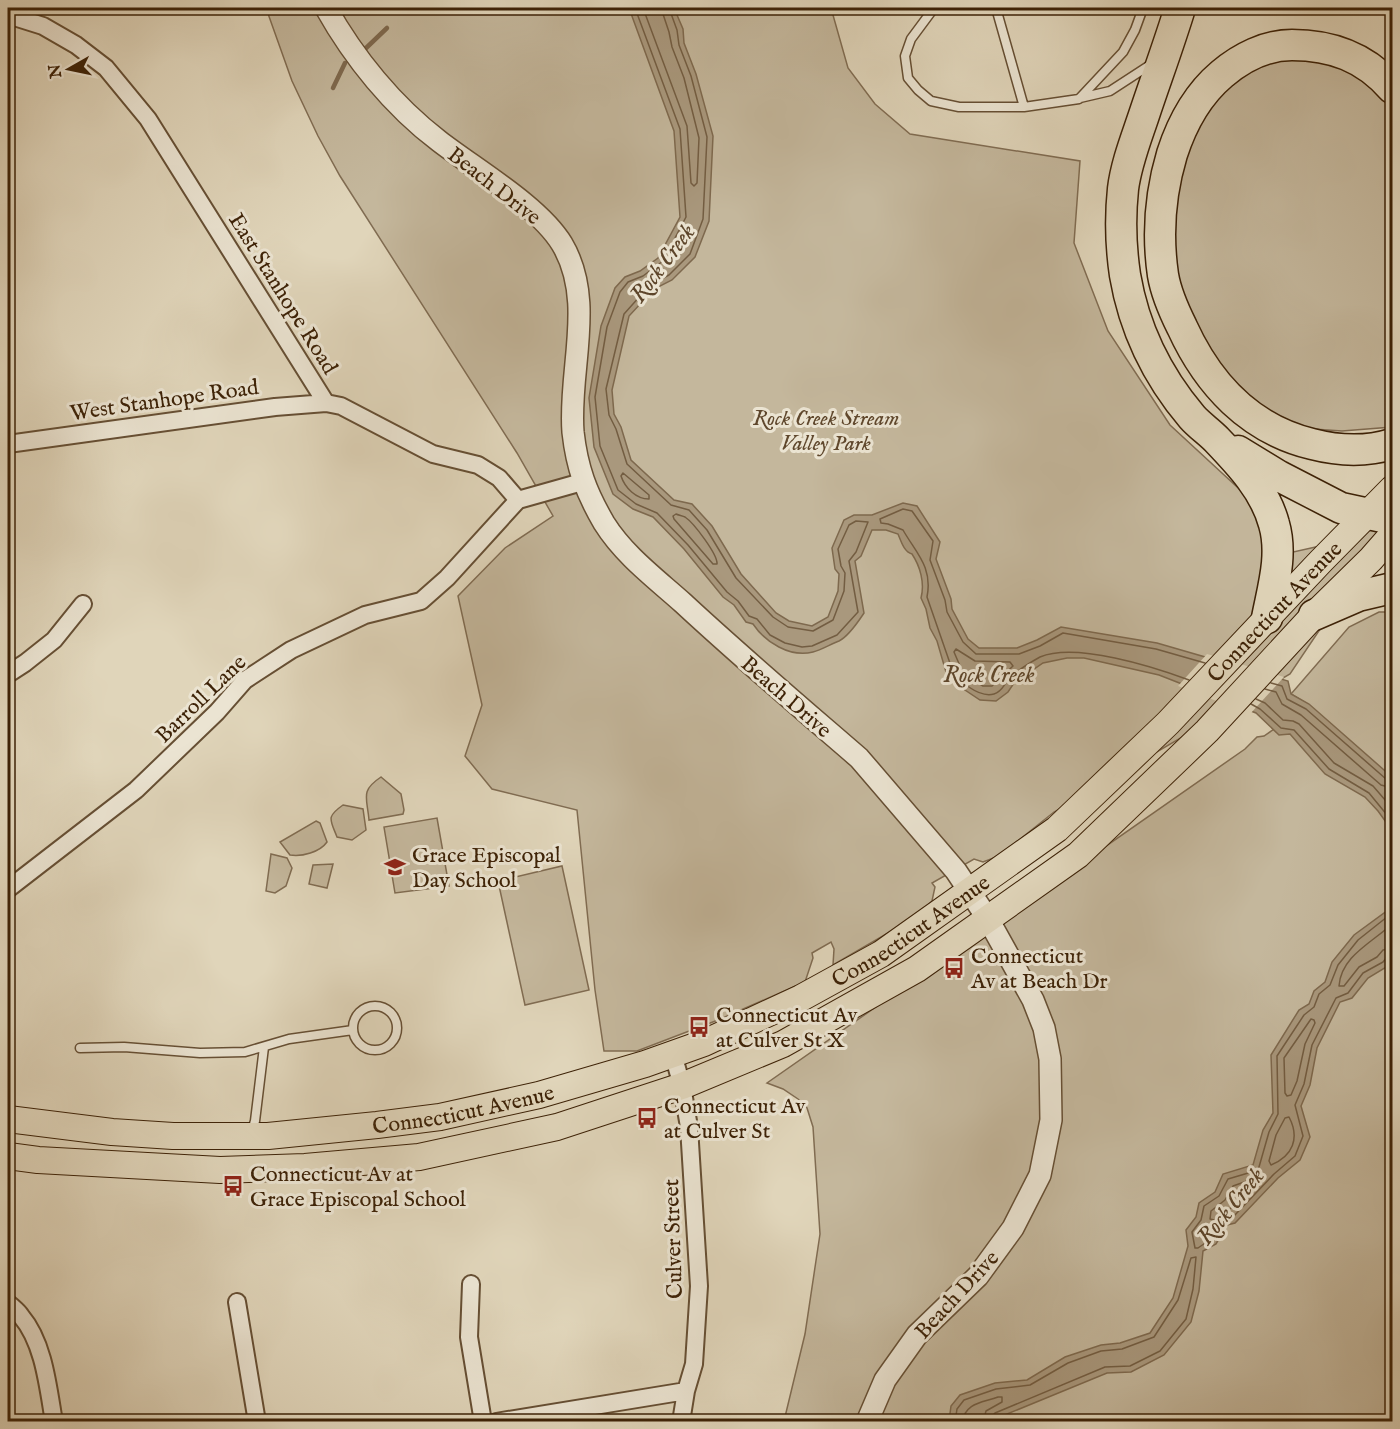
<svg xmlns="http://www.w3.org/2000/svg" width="1400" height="1429" font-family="'IM FELL English',serif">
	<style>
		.green { fill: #c4b79c; stroke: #806c52; stroke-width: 1.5 }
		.water { fill: #a9987d; stroke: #7e694e; stroke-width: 1.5 }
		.pier { fill: #e0d5ba }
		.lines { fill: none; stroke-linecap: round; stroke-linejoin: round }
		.shore { stroke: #735d42; stroke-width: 1.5 }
		.stream { stroke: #7e694e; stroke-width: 4.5 }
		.service-casing { stroke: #664f34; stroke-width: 11 }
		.minor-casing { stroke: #664f34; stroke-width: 20 }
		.tertiary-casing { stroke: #664f34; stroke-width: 24 }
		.primary-casing { stroke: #3d2207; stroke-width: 28 }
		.motorway-casing { stroke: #3d2207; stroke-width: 33 }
		.service { stroke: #ebe4d2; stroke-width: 8 }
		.minor { stroke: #ebe4d2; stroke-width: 16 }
		.tertiary { stroke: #ebe4d2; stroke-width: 21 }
		.primary { stroke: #e0d5ba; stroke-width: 26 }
		.motorway { stroke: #e0d5ba; stroke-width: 30 }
		.labels { text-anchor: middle; stroke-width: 6; stroke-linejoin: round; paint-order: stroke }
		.street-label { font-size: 22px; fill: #3d2207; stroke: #ebe4d2 }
		.park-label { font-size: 22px; font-style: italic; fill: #5f472c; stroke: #ebe4d2 }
		.poi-label { font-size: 22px; fill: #3d2207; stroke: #ebe4d2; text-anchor: start }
		.water-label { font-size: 24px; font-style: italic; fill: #5d452a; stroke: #ebe4d2 }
	</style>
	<rect width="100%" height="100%" fill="#e0d5ba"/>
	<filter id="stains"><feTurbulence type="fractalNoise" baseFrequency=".00333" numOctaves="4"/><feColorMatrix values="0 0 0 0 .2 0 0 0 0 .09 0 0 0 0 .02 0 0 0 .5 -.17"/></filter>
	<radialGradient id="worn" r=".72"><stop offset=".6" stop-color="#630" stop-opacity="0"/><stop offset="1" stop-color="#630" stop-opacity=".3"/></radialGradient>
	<path class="green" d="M266 8H831L848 68 875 104 910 134 1080 161 1074 243 1108 331 1170 425 1249 498 1289 553 1320 546 1364 528 1392 522 1290 674 1054 812 999 856 983 862 974 859 932 883 935 887 932 901 919 915 833 965 834 949 831 942 812 953 813 958 805 982 718 1020 637 1051H604L595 990 577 810 492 789 465 756 482 705 458 596 505 548 553 516 517 453 340 176 318 136 292 81Z
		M1275 54 1355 69 1392 108V427L1342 431 1299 428 1261 408 1225 378 1170 283 1164 227 1198 109Z
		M1379 612H1392V1421H784L805 1334 820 1234 813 1127 807 1108 798 1099 783 1089 767 1083 1245 749 1257 737 1264 736 1309 705 1291 694 1349 627Z
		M381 777 401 794 404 810 403 814 369 820C367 797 360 791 381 777Z
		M343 805 363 809 366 830 352 840 337 837C330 819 326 817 343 805Z
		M437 818 449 886 395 893 384 827Z
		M316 821 320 823 327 842C320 852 302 857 290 855L280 842Z
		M271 854 287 858 292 868 286 886 275 893 266 891Z
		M333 864 327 888 309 884 313 865Z
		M562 866 589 990 525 1005 498 881Z"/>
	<path class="water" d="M629 8H674L683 29 684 43 696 74 713 136 709 221 695 257 672 280 654 289 629 316 612 390 614 414 621 427 631 460 674 500 692 504 712 526 741 574 776 613 789 621 812 626 828 617 838 591 839 574 835 569 832 548 844 520 854 515H872L903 503 917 506 940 542 936 559 951 599 952 609 968 639 979 648H1017L1037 640 1061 627 1157 643 1288 681 1291 694 1309 704 1392 777V838L1391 829 1378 811 1365 797 1325 774 1290 734 1279 735 1256 713 1159 675 1084 658H1067L1043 663 1014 683 1008 692 996 701 980 700 953 682 946 672 937 641 930 628 926 609 921 598C925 583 920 566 912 554 904 552 901 541 898 534L886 530H872L861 556 855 561 864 613C858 622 849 636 839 641 831 644 821 650 813 652 790 658 765 642 753 624L746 622 734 605 723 597 684 549 653 517 633 509 613 494 594 447 589 398 601 326 615 288 625 277 640 271 658 258 680 217 674 131Z
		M1392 895V957L1388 966 1368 978 1352 998 1340 1002 1317 1048 1310 1085 1301 1106 1310 1137 1300 1160 1278 1178 1235 1223 1227 1225 1216 1244 1203 1251 1199 1291 1191 1322 1164 1355 1131 1372 1107 1373 990 1421H949L951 1406 960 1395 995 1383 1027 1380 1065 1357 1101 1345 1120 1343 1150 1333 1173 1298 1188 1246 1186 1230 1196 1217 1199 1203 1215 1192 1223 1174 1253 1165 1263 1130 1273 1113 1271 1055 1299 1010 1309 1004 1314 991 1325 982 1332 962 1354 935 1388 910Z"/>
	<path class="pier" d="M1207 654 1284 677 1250 714 1178 686Z"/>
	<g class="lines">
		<path class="shore" d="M635 8 680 129 686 217 663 261 643 276 628 282 620 292 607 327 595 397 600 446 618 490 636 504 657 513 688 545 727 592 738 601 749 616 757 619 770 635 785 643 802 647 812 646 837 635 858 612 849 561 856 552 868 522 856 521 849 525 838 549 841 566 845 573 844 591 833 620 813 631 788 627 773 617 736 578 707 530 689 510 671 505 627 464 616 429 609 415 606 389 624 314 650 285 669 275 690 254 703 219 707 137 691 76 679 45 677 30 669 8
			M643 8 687 126 691 183 694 186 697 183 699 138 684 78 672 47 669 32 661 8
			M623 473 649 495V499C636 499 625 488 621 476Z
			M676 514C678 515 683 516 685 517 694 523 718 555 717 564H713L674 519 673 516Z
			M956 649 975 661 1010 662 1013 666 992 686H983L963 673 954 652Z
			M1189 680C1154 667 1076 642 1040 657 1031 662 1017 671 1010 678 1004 684 1002 692 994 694 978 698 959 681 952 669L927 597C933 567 916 553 903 530L888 524 881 523 880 519 903 509 912 511 933 541 930 560 945 600 947 612 963 642 976 654H1019L1040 646 1063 633 1156 649 1205 663
			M1271 683 1282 686 1287 699 1306 709 1386 779 1392 781
			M1265 689 1276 692 1282 704 1301 715 1381 785 1392 788
			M1256 699 1265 703 1283 720 1293 721 1299 724 1334 763 1373 786 1392 808
			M1251 704 1260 709 1281 728 1294 730 1329 769 1369 793 1392 821
			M1392 913 1358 940 1338 965 1330 985 1319 994 1314 1007 1304 1015 1277 1056 1278 1114 1269 1132 1259 1167 1255 1171 1228 1179 1219 1196 1204 1206 1201 1220 1192 1232 1195 1248H1198L1211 1239 1223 1221 1233 1217 1274 1174 1295 1156 1303 1136 1295 1105 1304 1084 1312 1045 1336 998 1348 993 1363 973 1383 962 1387 957 1392 956
			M1392 924C1373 942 1341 956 1339 986H1344L1359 967 1377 957 1383 950 1392 948
			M1311 1019 1314 1020 1315 1023 1305 1044 1297 1081 1291 1095 1287 1096 1285 1093 1284 1058Z
			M1289 1117C1300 1138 1293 1156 1271 1165L1269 1161 1276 1135 1285 1118Z
			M1250 1180 1253 1181V1185L1229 1210 1220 1214 1214 1220 1210 1219 1211 1211 1225 1200 1233 1186Z
			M955 1422 957 1409 964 1400 996 1389 1030 1385 1068 1363 1101 1351 1122 1349 1154 1337 1178 1300 1191 1258 1196 1257 1193 1289 1186 1319 1160 1351 1130 1366 1105 1367 995 1413 991 1417V1422
			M962 1422C966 1402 982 1403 998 1397H1002V1402L986 1411 983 1422"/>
		<path class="stream" d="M364 50 387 28
			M333 88 345 63"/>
		<defs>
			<path id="service" d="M934 8 911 39 905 56 908 78 918 90 931 101 959 107H1024L1079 99 1123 52 1135 30 1143 8
				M996 8 1024 107
				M1080 98 1110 91 1153 63
				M353 1028a22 22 0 1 1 44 0a22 22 0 1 1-44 0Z
				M80 1048 124 1047 200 1053 245 1052 289 1039 353 1030
				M251 1133 255 1121 264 1047"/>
			<path id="minor" d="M8 15 43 26 76 45 106 68 148 119 326 403 341 406 433 454 478 465 499 478 518 500 582 482
				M8 444 275 407 326 403
				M8 674 25 663 54 640 83 604
				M8 889 136 790 217 712 245 680 291 650 365 615 421 601 447 578 518 500
				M673 1054 682 1086 689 1127 699 1286 694 1364 686 1391 681 1422
				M471 1284 469 1337 483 1422
				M237 1302 257 1422
				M8 1303C12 1307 18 1311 21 1316 44 1343 48 1387 54 1422
				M496 1422 686 1391"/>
			<path id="tertiary" d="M326 8C354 58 393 106 439 141 475 169 539 206 562 244 596 301 568 370 573 432 577 468 586 492 604 523 624 555 655 578 683 603 740 656 800 707 859 758L956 871 988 919 1033 1000 1044 1028 1050 1059 1051 1120 1040 1175 1013 1228 978 1276 917 1335 885 1380 867 1422"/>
			<g id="primary">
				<path id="s1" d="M8 1119 112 1132 173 1136H268L377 1125 440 1117 539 1095 645 1064 704 1043 801 998 881 954 1057 829 1168 723 1321 561 1392 489"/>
				<path d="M8 1156 38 1160 220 1170 305 1167 419 1157 557 1127 682 1086 783 1044 917 969 1078 855 1207 731 1314 615 1371 559 1392 535"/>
			</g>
			<path id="motorway" d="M1180 8C1169 44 1156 79 1144 115 1136 139 1126 164 1123 189 1120 217 1121 248 1125 275 1134 328 1158 377 1192 417 1199 425 1208 431 1216 439 1239 463 1265 490 1274 524 1283 555 1273 587 1267 618
				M1392 88C1365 57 1332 45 1292 45 1266 45 1241 58 1222 74 1197 95 1182 123 1172 154 1160 194 1157 234 1163 275 1166 293 1174 311 1182 327 1208 384 1250 429 1312 444 1339 451 1366 452 1392 444
				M1238 451 1279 476 1341 508 1392 519
				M1314 615 1358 596 1392 588"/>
		</defs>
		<use href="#service" class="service-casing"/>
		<use href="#minor" class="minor-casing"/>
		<use href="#tertiary" class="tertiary-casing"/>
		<use href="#primary" class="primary-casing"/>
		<use href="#motorway" class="motorway-casing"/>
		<use href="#service" class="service"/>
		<use href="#minor" class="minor"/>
		<use href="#tertiary" class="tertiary"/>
		<use href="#primary" class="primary"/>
		<use href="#motorway" class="motorway"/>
	</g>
	<defs>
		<symbol id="school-bare" viewBox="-9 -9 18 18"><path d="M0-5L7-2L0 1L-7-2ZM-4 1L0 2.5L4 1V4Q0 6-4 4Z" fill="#8f2418" stroke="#ebe4d2" stroke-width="2.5" paint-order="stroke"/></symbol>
		<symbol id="bus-bare" viewBox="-9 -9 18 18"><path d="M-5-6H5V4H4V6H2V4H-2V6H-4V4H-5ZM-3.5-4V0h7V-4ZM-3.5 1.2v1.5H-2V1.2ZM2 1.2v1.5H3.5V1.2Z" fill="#8f2418" stroke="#ebe4d2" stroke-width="2.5" paint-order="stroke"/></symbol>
	</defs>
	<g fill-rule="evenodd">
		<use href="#school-bare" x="380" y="852" width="30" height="30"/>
		<use href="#bus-bare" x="939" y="953" width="30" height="30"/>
		<use href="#bus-bare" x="684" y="1012" width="30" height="30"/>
		<use href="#bus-bare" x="632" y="1103" width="30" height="30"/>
		<use href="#bus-bare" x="218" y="1171" width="30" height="30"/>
	</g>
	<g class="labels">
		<g class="street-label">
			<text transform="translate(495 185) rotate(38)" y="8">Beach Drive</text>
			<text transform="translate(284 293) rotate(58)" y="8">East Stanhope Road</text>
			<text transform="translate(164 399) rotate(-8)" y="8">West Stanhope Road</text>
			<text dy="8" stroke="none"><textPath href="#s1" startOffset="1430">Connecticut Avenue</textPath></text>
			<text transform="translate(787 696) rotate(41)" y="8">Beach Drive</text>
			<text transform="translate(200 698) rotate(-44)" y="8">Barroll Lane</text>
			<text dy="8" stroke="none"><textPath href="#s1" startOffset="944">Connecticut Avenue</textPath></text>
			<text dy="8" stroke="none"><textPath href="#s1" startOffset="458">Connecticut Avenue</textPath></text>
			<text transform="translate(672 1239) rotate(-92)" y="8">Culver Street</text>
			<text transform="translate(956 1294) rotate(-47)" y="8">Beach Drive</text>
		</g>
		<g class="park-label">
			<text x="826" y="425">Rock Creek Stream<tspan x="826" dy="25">Valley Park</tspan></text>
		</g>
		<g class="poi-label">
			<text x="412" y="862">Grace Episcopal<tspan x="412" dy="25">Day School</tspan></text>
			<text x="971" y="963">Connecticut<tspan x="971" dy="25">Av at Beach Dr</tspan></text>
			<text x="716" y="1022">Connecticut Av<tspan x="716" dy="25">at Culver St X</tspan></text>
			<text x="664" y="1113">Connecticut Av<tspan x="664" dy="25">at Culver St</tspan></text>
			<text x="250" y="1181">Connecticut Av at<tspan x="250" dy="25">Grace Episcopal School</tspan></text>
		</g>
		<g class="water-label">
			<text transform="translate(662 263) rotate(-53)" y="8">Rock Creek</text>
			<text x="989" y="682">Rock Creek</text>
			<text transform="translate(1230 1206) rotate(-51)" y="8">Rock Creek</text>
		</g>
	</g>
	<rect width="1400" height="1429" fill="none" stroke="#e0d5ba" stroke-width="30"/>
	<rect x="9" y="9" width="1382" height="1411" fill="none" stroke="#3d2207" stroke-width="3"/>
	<rect x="15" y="15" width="1370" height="1399" fill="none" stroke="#3d2207" stroke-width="1.5"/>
	<g transform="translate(69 69) rotate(261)" stroke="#ebe4d2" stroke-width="4.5" paint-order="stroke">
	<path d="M0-4.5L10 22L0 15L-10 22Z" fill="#3d2207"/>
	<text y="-9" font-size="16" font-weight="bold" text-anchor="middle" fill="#3d2207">N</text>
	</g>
	<rect width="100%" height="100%" filter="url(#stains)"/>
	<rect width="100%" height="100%" fill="url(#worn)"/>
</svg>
